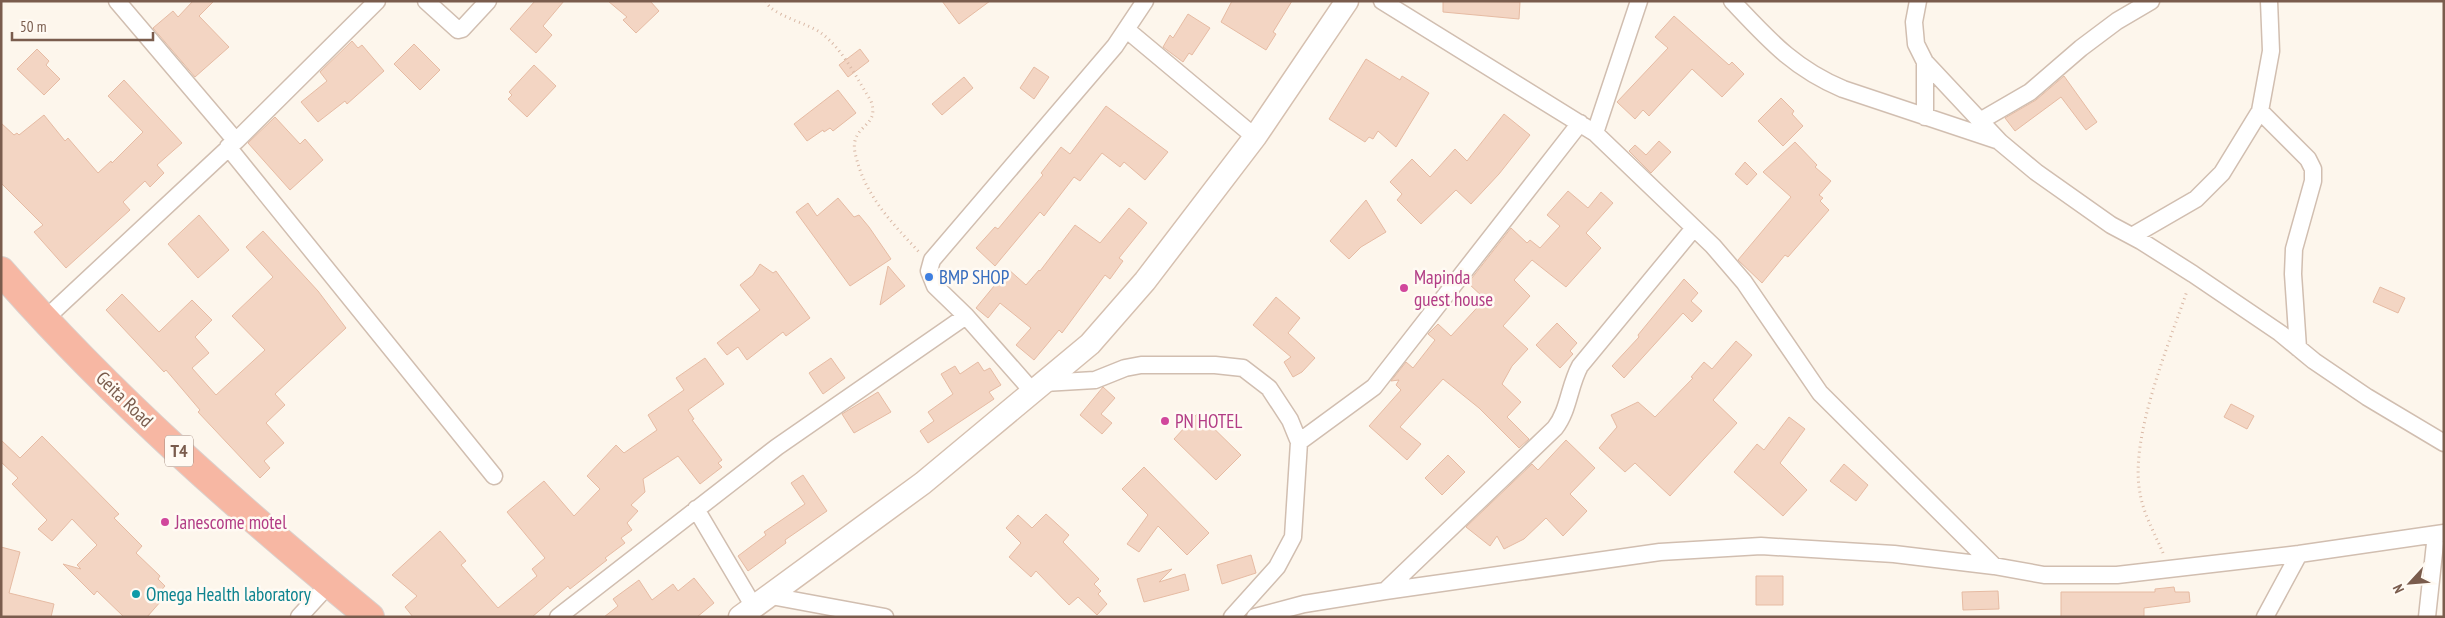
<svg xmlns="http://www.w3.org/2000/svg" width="2445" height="618" font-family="'PT Sans Narrow',sans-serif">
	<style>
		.building { fill: #f3d5c3; stroke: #e6bba3 }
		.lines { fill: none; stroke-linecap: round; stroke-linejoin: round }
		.street-casing { stroke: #d1beb0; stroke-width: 19 }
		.secondary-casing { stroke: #d6c0b0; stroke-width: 25 }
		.highway-casing { stroke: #dad1cd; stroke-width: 30 }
		.path { stroke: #d9b8a5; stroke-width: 3; stroke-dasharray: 1 4; stroke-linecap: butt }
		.street { stroke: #fff; stroke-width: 16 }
		.secondary { stroke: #fff; stroke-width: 22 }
		.highway { stroke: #f7b7a3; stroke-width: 28 }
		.shop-dot { fill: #3f7fe0; stroke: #fffaf3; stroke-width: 2 }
		.hotel-dot { fill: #d1479c; stroke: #fffaf3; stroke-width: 2 }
		.culture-dot { fill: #0f9aa8; stroke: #fffaf3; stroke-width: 2 }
		.labels { text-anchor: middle; stroke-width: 5; stroke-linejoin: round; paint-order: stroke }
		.shield { fill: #fffaf3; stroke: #a28b7f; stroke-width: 1 }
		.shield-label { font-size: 18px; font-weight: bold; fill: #7a5c4d }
		.shop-label { font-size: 19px; fill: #366cbe; stroke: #fffaf3; text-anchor: start }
		.hotel-label { font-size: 19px; fill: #b23c85; stroke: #fffaf3; text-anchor: start }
		.street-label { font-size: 19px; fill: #7a5c4d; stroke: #fffaf3 }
		.culture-label { font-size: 19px; fill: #0d838f; stroke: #fffaf3; text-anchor: start }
	</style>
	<rect width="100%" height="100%" fill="#fdf6ec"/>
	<path class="building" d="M193 1H214L199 16 229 47 195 77 153 28 173 11 178 17Z
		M535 1H564L543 26 552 35 536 53 510 29Z
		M608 1H650L659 11 636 33 623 20 627 17Z
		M942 1H990L959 24Z
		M1232 1H1292L1273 32 1276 34 1266 50 1221 22Z
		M1443 1 1520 2 1519 19 1443 12Z
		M1188 14 1210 28 1192 55 1189 53 1183 62 1163 47 1170 35 1173 38Z
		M1674 16 1729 65 1732 62 1744 74 1722 97 1692 69 1649 116 1643 110 1635 119 1617 102 1668 48 1655 37Z
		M352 41 358 48 362 45 384 71 347 104 345 101 318 122 301 102 327 81 320 72Z
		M414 44 440 70 420 90 394 64Z
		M37 49 49 61 46 65 60 79 44 95 17 69Z
		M860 49 869 61 848 77 839 65Z
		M1366 59 1400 80 1402 76 1429 93 1396 147 1378 131 1373 139 1369 137 1365 142 1329 119Z
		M534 65 556 86 527 117 508 99 512 95 509 92Z
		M1034 67 1049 77 1034 99 1020 88Z
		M2064 76 2097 122 2086 130 2061 97 2015 131 2005 118 2036 100Z
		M964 77 973 88 942 115 932 104Z
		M124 80 182 143 157 165 164 173 150 187 145 181 123 202 130 210 66 268 34 232 43 225 1 183V123L14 135 17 133 19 135 44 115 65 141 68 138 98 173 111 161 112 163 143 132 108 96Z
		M838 90 856 113 833 131 830 128 824 132 823 130 807 141 794 124Z
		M1781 98 1794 111 1792 114 1803 126 1783 146 1758 121Z
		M1106 106 1168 152 1145 180 1124 162 1120 167 1102 153 1080 181 1074 177 1044 216 1040 212 995 266 976 248 995 227 998 229 1043 175 1041 173 1061 147 1070 154Z
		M1504 114 1530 135 1499 174 1471 204 1456 190 1421 224 1397 200 1402 194 1390 182 1412 159 1430 177 1455 149 1467 161Z
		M275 117 300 144 305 139 323 160 290 190 248 143Z
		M1659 141 1671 152 1651 173 1629 151 1635 145 1646 155Z
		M1795 142 1817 165 1815 167 1831 181 1819 195 1823 198 1820 201 1829 210 1788 257 1785 255 1762 283 1738 260 1791 197 1763 172Z
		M1745 162 1757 174 1747 185 1735 174Z
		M1568 191 1588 208 1601 192 1613 203 1586 233 1601 248 1566 287 1532 260 1514 280 1530 296 1503 326 1528 349 1512 366 1502 384 1521 402 1507 417 1529 439 1519 448 1479 408 1443 379 1400 427 1421 444 1407 460 1369 426 1401 390 1396 385 1399 380 1391 381 1406 362 1413 368 1435 340 1428 334 1438 324 1451 336 1485 299 1468 283 1511 228 1527 243 1530 240 1540 248 1560 226 1547 215Z
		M838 198 854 217 859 215 869 227 891 259 850 286 796 212 808 203 817 216Z
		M1366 200 1386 232 1361 247 1349 259 1330 241Z
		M1129 208 1147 223 1119 258 1123 261 1110 279 1105 275 1062 333 1059 330 1034 360 1016 345 1031 328 1000 303 988 318 976 308 1008 269 1026 285 1039 270 1040 271 1075 225 1100 243Z
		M199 215 229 250 198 278 168 244Z
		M263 231 318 291 346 328 275 394 285 405 266 423 284 443 264 461 270 468 260 478 198 412 200 410 166 370 164 372 106 310 122 294 159 332 192 300 212 320 195 337 209 353 192 368 216 395 265 350 232 316 273 277 246 247Z
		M760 264 773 273 776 271 810 318 786 336 783 332 747 360 738 347 727 355 717 343 760 310 740 285 753 275Z
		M888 266 905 286 880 305Z
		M1684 279 1698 293 1691 301 1702 311 1692 322 1683 313 1624 378 1612 366 1639 337 1638 335Z
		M2380 287 2405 298 2398 313 2373 302Z
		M1276 297 1300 318 1288 333 1315 358 1302 372 1293 377 1284 362 1291 357 1253 325Z
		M1557 323 1577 343 1570 351 1573 354 1560 368 1536 345Z
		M1736 341 1752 355 1713 400 1737 423 1670 496 1635 463 1625 472 1599 448 1617 427 1611 415 1638 402 1655 417 1693 378 1691 377 1704 362 1712 369Z
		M705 358 724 384 688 410 694 419 692 420 722 460 718 463 722 467 700 484 678 456 643 479 645 492 631 505 638 511 627 523 632 530 621 538 625 543 605 558 607 560 570 589 568 586 532 617H413L405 607 417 596 392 575 440 531 466 561 461 565 498 608 537 576 532 569 545 558 507 512 544 481 574 516 600 489 587 476 616 445 624 453 657 430 648 415 684 390 676 378Z
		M831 358 845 378 823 394 809 373Z
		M978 362 984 371 990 368 1001 385 989 392 994 399 928 443 920 431 934 421 928 412 953 394 941 374 955 366 960 374Z
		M1103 387 1115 398 1101 414 1112 423 1102 434 1080 415Z
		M878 392 891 412 854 433 842 414Z
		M2231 404 2254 416 2247 429 2224 417Z
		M1198 413 1241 455 1216 480 1174 439Z
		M1789 417 1805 429 1780 463 1807 490 1783 516 1734 472 1757 444 1764 450Z
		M42 436 119 514 114 518 142 546 136 553 160 576 158 579 165 586 156 596 161 601 147 617H124L97 591 94 595 63 564 81 569 77 565 97 545 72 519 52 541 38 529 47 520 12 484 18 478 1 462V440L20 458Z
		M1566 440 1595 468 1570 494 1587 511 1563 536 1546 518 1524 539 1504 549 1497 536 1490 546 1466 527 1532 464 1538 470Z
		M1448 455 1465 472 1442 495 1425 478Z
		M1844 464 1868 485 1856 501 1830 481Z
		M1144 467 1209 533 1187 555 1158 526 1139 552 1127 544 1148 515 1122 489Z
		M803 475 827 511 785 540 786 543 748 571 738 556 766 535 764 532 805 504 791 483Z
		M1046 514 1069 535 1063 542 1099 579 1094 584 1101 591 1098 594 1107 604 1097 615 1078 597 1069 605 1036 571 1031 577 1009 557 1021 543 1006 528 1018 515 1032 528Z
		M1 547 20 552 9 593 54 604 51 617H1Z
		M1251 555 1256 573 1222 584 1217 565Z
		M1172 569 1159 582 1185 574 1189 590 1144 602 1137 579Z
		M1756 576H1783V605H1756Z
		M694 578 714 603 697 617H604L618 606 613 599 639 580 652 600 673 584 678 591Z
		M2174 587 2175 592H2189L2190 602 2144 608V617H2061V592H2155V589Z
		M1998 591 1999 609 1963 610 1962 592Z"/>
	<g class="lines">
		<defs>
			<path id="street" d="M117 1 236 141
				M426 1 458 30 462 29 488 1
				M1382 1 1595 133 1713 246 1744 282 1820 393 1994 566
				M1732 1C1768 39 1793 68 1843 89L1996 140
				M1918 1 1914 22 1916 44 1925 62 2000 142 2036 172 2111 225 2141 241 2193 274 2280 333 2314 361 2367 397 2444 443
				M1127 30 1255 137
				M1925 62V117
				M2260 111 2308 159 2313 169V181L2294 249 2293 274 2298 348
				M1980 121 2030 92 2081 48 2117 21 2151 1
				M1595 133 1639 1
				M228 147 494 476
				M2132 236 2196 199 2222 173 2260 111 2271 51 2269 1
				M44 320 236 141 377 1
				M1044 383 1095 380 1125 368 1141 365H1215L1243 368 1269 388 1290 420 1299 442 1293 537 1277 567 1232 617
				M1033 392 966 316 935 286 929 271 932 260 1115 46 1145 1
				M1299 442 1374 387 1580 123
				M696 509 754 607
				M1385 591 1555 428C1569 410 1569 386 1580 366L1694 228
				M771 596 885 617
				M299 617 330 583
				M558 617 777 447 966 316
				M1255 617 1304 604 1385 591 1660 552 1761 546 1894 554 1994 566 2044 575H2117L2299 554 2444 533
				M2265 617 2299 554
				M2427 617 2436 534"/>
			<path id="secondary" d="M740 617 923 483 1090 344 1145 281 1255 137 1347 1"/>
			<path id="highway" d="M1 271C109 395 242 512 370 617"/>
		</defs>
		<use href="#street" class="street-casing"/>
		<use href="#secondary" class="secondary-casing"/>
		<use href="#highway" class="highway-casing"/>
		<path class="path" d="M766 1C770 15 808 23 821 33 843 49 857 79 871 101 879 124 859 124 855 141 853 148 856 157 858 164 869 200 894 225 919 252
			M2163 553C2155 534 2143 513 2140 493 2129 438 2169 344 2187 291"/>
		<use href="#street" class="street"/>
		<use href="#secondary" class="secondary"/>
		<use href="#highway" class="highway"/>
	</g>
	<circle class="shop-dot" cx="929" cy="277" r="5"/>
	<g class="hotel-dot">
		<circle cx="1404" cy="288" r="5"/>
		<circle cx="1165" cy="421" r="5"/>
		<circle cx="165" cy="522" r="5"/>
	</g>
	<circle class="culture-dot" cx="136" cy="594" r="5"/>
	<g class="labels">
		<rect class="shield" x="165" y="435.5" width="28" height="31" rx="4"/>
		<g class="shield-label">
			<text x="179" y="457">T4</text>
		</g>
		<g class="shop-label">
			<text x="939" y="284">BMP SHOP</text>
		</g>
		<g class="hotel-label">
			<text x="1414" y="284">Mapinda<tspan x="1414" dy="22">guest house</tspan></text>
			<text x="1175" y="428">PN HOTEL</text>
			<text x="175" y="529">Janescome motel</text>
		</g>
		<g class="street-label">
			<text transform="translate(125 399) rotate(44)" y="7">Geita Road</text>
		</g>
		<g class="culture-label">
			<text x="146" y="601">Omega Health laboratory</text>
		</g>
	</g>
	<rect width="2445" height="618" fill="none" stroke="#7a5c4d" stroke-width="5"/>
	<g transform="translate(2410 583) rotate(244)" stroke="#fffaf3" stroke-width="4" paint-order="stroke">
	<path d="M0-4L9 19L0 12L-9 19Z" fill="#7a5c4d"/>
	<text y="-8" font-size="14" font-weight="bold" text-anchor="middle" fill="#7a5c4d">N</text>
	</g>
	<path d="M12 32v8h141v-8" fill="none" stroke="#7a5c4d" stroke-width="2.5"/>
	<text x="20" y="32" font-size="15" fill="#7a5c4d" stroke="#fffaf3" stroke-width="4" paint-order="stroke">50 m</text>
</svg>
